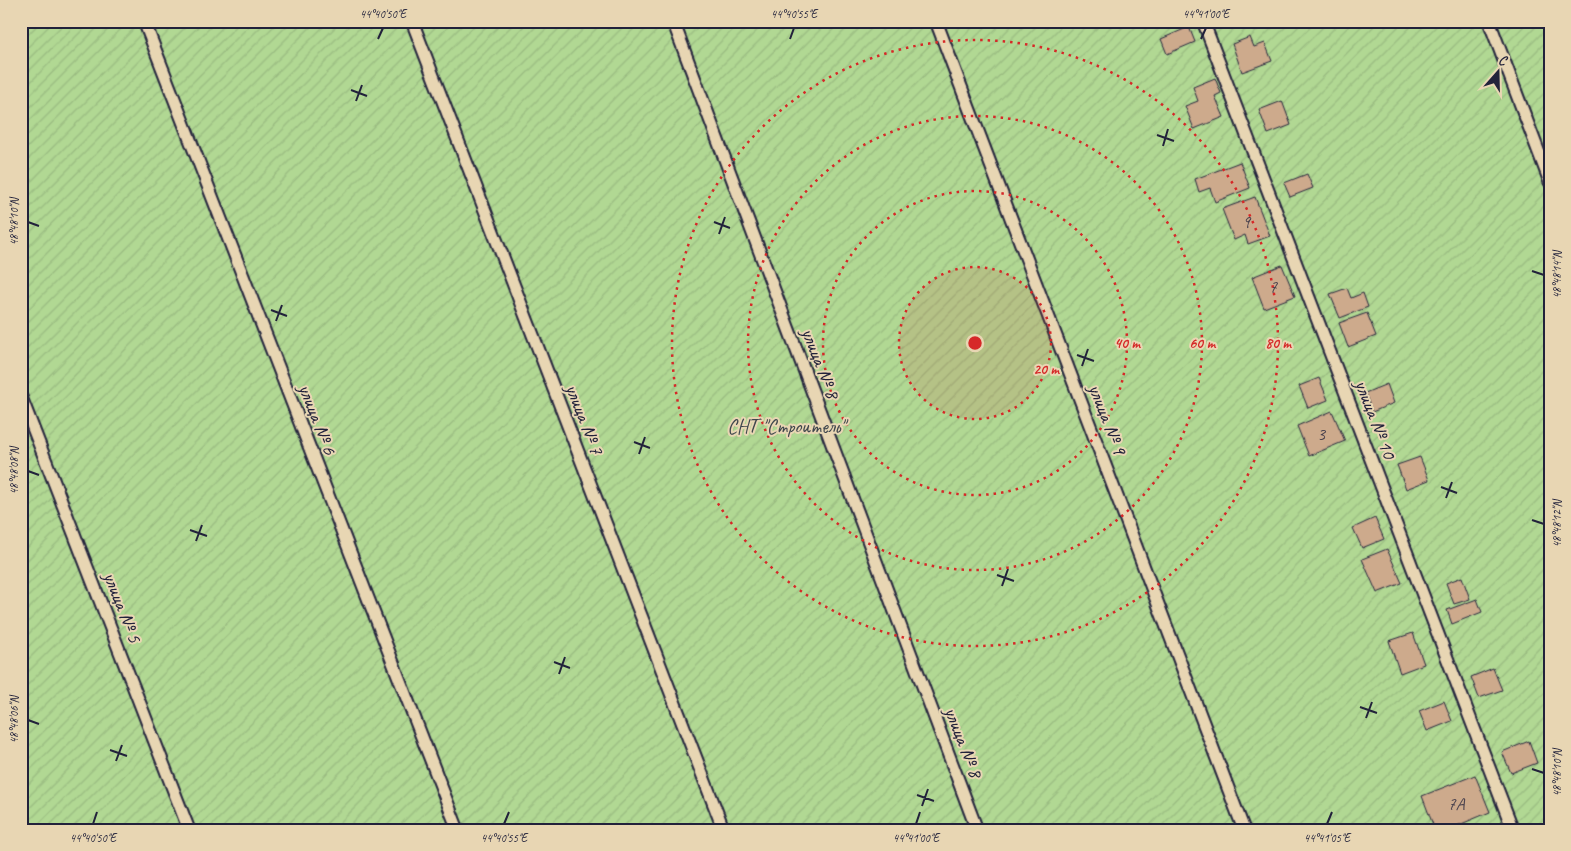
<svg xmlns="http://www.w3.org/2000/svg" width="1571" height="851" font-family="Caveat,sans-serif">
	<style>
		.garden { fill: url(#garden-furrows); stroke: #6a7d67 }
		.building { fill: #cdaa8c; stroke: #22223b }
		.lines { fill: none; stroke-linecap: round; stroke-linejoin: round }
		.service-casing { stroke: #22223b; stroke-width: 15 }
		.service { stroke: #e8d6b3; stroke-width: 11 }
		.ticks { fill: none; stroke: #22223b; stroke-width: 2 }
		.ring { fill: none; stroke: #d62828; stroke-width: 2.5; stroke-dasharray: 2.5 5 }
		.labels { text-anchor: middle; stroke-width: 4; stroke-linejoin: round; paint-order: stroke }
		.number-label { font-size: 18px; fill: #4d444f }
		.street-label { font-size: 20px; fill: #22223b; stroke: #e8d6b3 }
		.park-label { font-size: 20px; fill: #3f464d; stroke: #e8d6b3 }
		.centre { fill: #d62828; stroke: #e8d6b3; stroke-width: 2.5 }
		.ring-label { font-size: 15px; text-anchor: middle; font-weight: bold; fill: #d62828; stroke: #e8d6b3; stroke-width: 4; stroke-linejoin: round; paint-order: stroke }
		.neatline { fill: none; stroke: #22223b; stroke-width: 2 }
		.ticks-label { font-size: 12px; text-anchor: middle; fill: #22223b }
	</style>
	<defs>
		<pattern id="garden-furrows" width="10" height="10" patternUnits="userSpaceOnUse" patternTransform="scale(1.25)"><rect width="10" height="10" fill="#b1d893"/><path d="M-1 1l2-2M0 10L10 0M9 11l2-2" fill="none" stroke="#98b980"/></pattern>
	</defs>
	<rect width="100%" height="100%" fill="#e8d2ae"/>
	<filter id="ink" filterUnits="userSpaceOnUse"><feTurbulence type="fractalNoise" baseFrequency=".02" numOctaves="2"/><feDisplacementMap in="SourceGraphic" scale="10" xChannelSelector="R" yChannelSelector="G"/><feConvolveMatrix kernelMatrix="1 2 1 2 8 2 1 2 1" color-interpolation-filters="sRGB"/></filter>
	<g filter="url(#ink)">
		<path class="garden" d="M21 21H1550V830H21Z"/>
		<path class="building" d="M1189 27 1195 42 1167 54 1161 39Z
			M1250 37 1254 47 1265 43 1272 61 1242 72 1232 44Z
			M1215 78 1221 93 1215 96 1224 117 1194 129 1185 106 1198 101 1193 87Z
			M1282 101 1291 125 1268 134 1259 110Z
			M1240 162 1250 188 1215 202 1210 188 1199 192 1195 179Z
			M1307 174 1313 188 1290 197 1284 183Z
			M1255 197 1270 236 1248 244 1245 235 1234 240 1222 209Z
			M1282 265 1295 296 1264 308 1252 277Z
			M1347 288 1351 298 1363 293 1368 307 1340 318 1330 294Z
			M1367 313 1376 336 1348 347 1339 323Z
			M1319 378 1328 400 1308 408 1299 386Z
			M1387 384 1394 403 1372 412 1365 393Z
			M1332 411 1345 441 1309 456 1297 426Z
			M1420 457 1429 480 1406 489 1397 465Z
			M1375 518 1384 539 1362 548 1353 528Z
			M1387 549 1402 583 1377 593 1362 559Z
			M1462 577 1470 599 1454 604 1446 583Z
			M1477 599 1482 612 1452 624 1447 610Z
			M1413 633 1424 664 1400 673 1389 641Z
			M1493 668 1502 690 1479 698 1471 677Z
			M1444 701 1452 721 1427 731 1419 711Z
			M1529 741 1537 763 1511 773 1502 752Z
			M1475 775 1490 812 1447 830H1435L1422 796Z"/>
		<g class="lines">
			<defs>
				<path id="service" d="M144 21 458 830
					M412 21 721 823 719 830
					M673 21 977 830
					M936 21 1244 830
					M1203 21 1513 830
					M1489 21 1550 182
					M21 397 189 830"/>
			</defs>
			<use href="#service" class="service-casing"/>
			<use href="#service" class="service"/>
		</g>
	</g>
	<path class="ticks" d="M378 39 383 28M790 39 794 28M1201 39 1206 28M351 90 367 96M356 101 362 85M1157 135 1174 141M1163 146 1168 129M28 222 39 226M714 222 730 228M719 234 725 217M1532 271 1544 275M271 310 287 316M276 321 282 305M1077 355 1094 361M1082 366 1088 349M634 442 650 448M639 454 645 437M28 471 39 475M1441 487 1457 493M1446 498 1452 482M1532 520 1544 524M190 530 207 536M196 541 202 525M997 575 1014 581M1002 586 1008 569M554 662 570 668M559 674 565 657M1360 707 1377 713M1366 718 1372 702M28 720 39 724M110 750 127 756M116 761 122 745M1532 769 1544 773M917 795 934 801M922 806 928 789M93 824 97 812M504 824 509 812M916 824 920 812M1327 824 1332 812"/>
	<circle cx="975" cy="343" r="76" fill="#d62828" fill-opacity=".12"/>
	<g class="ring">
		<circle cx="975" cy="343" r="76"/>
		<circle cx="975" cy="343" r="152"/>
		<circle cx="975" cy="343" r="227"/>
		<circle cx="975" cy="343" r="303"/>
	</g>
	<g class="labels">
		<g class="number-label">
			<text x="1246" y="228">9</text>
			<text x="1273" y="293">7</text>
			<text x="1321" y="440">3</text>
			<text x="1456" y="810">7А</text>
		</g>
		<g class="street-label">
			<text transform="translate(821 363) rotate(69)" y="7">улица № 8</text>
			<text transform="translate(318 419) rotate(69)" y="7">улица № 6</text>
			<text transform="translate(585 419) rotate(69)" y="7">улица № 7</text>
			<text transform="translate(1108 419) rotate(69)" y="7">улица № 9</text>
			<text transform="translate(1376 419) rotate(69)" y="7">улица № 10</text>
			<text transform="translate(123 607) rotate(69)" y="7">улица № 5</text>
			<text transform="translate(964 742) rotate(69)" y="7">улица № 8</text>
		</g>
		<g class="park-label">
			<text x="786" y="433">СНТ "Строитель"</text>
		</g>
	</g>
	<circle cx="975" cy="343" r="8" class="centre"/>
	<g class="ring-label">
		<text x="1127" y="348">40 m</text>
		<text x="1202" y="348">60 m</text>
		<text x="1278" y="348">80 m</text>
		<text x="1046" y="374">20 m</text>
	</g>
	<rect width="1571" height="851" fill="none" stroke="#e8d6b3" stroke-width="55"/>
	<g transform="translate(1498 72) rotate(20)" stroke="#e8d6b3" stroke-width="4" paint-order="stroke">
	<path d="M0-4L9 19L0 12L-9 19Z" fill="#22223b"/>
	<text y="-8" font-size="14" font-weight="bold" text-anchor="middle" fill="#22223b">С</text>
	</g>
	<rect x="28" y="28" width="1516" height="796" class="neatline"/>
	<g class="ticks-label">
		<text x="383" y="18">44°40'50"E</text>
		<text x="794" y="18">44°40'55"E</text>
		<text x="1206" y="18">44°41'00"E</text>
		<text transform="translate(14 222) rotate(-90)" y="4">48°48'10"N</text>
		<text transform="translate(1557 275) rotate(-90)" y="4">48°48'14"N</text>
		<text transform="translate(14 471) rotate(-90)" y="4">48°48'08"N</text>
		<text transform="translate(1557 524) rotate(-90)" y="4">48°48'12"N</text>
		<text transform="translate(14 720) rotate(-90)" y="4">48°48'06"N</text>
		<text transform="translate(1557 773) rotate(-90)" y="4">48°48'10"N</text>
		<text x="93" y="842">44°40'50"E</text>
		<text x="504" y="842">44°40'55"E</text>
		<text x="916" y="842">44°41'00"E</text>
		<text x="1327" y="842">44°41'05"E</text>
	</g>
</svg>
